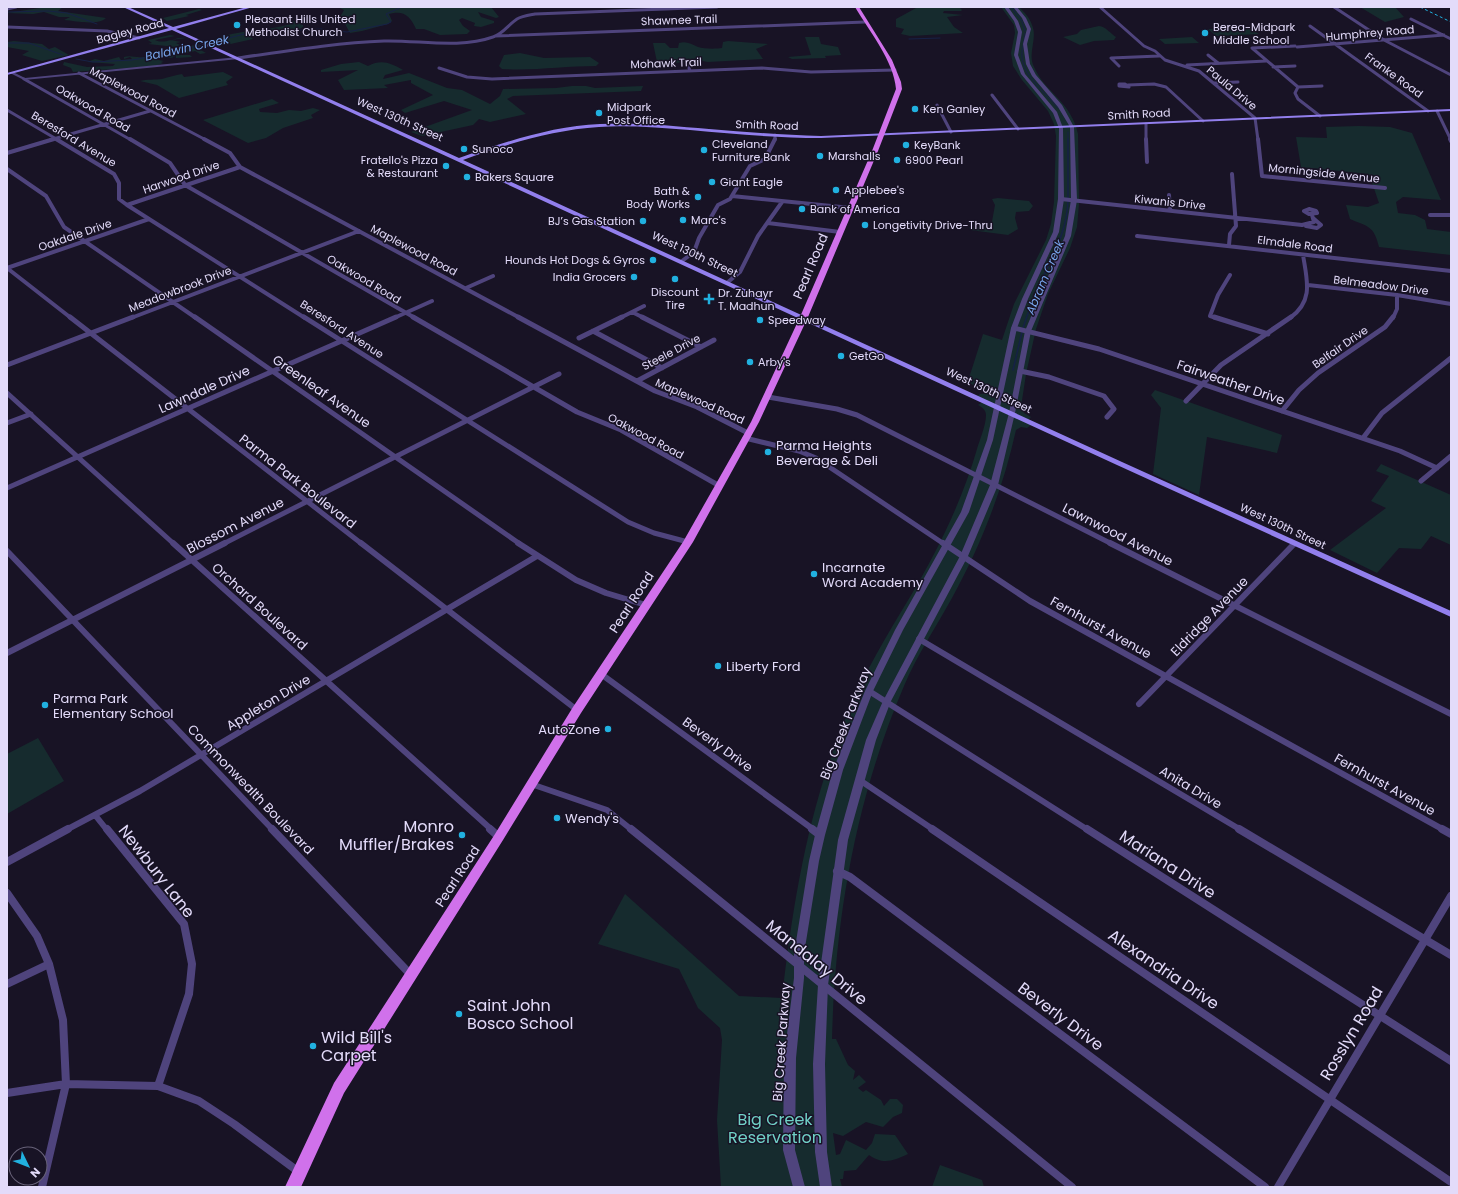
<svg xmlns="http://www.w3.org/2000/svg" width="1458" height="1194" font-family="Poppins,sans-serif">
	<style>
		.green { fill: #162b2e }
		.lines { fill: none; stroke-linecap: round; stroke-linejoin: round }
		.stream-far1 { stroke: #162146; stroke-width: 1 }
		.stream { stroke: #162146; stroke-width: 1.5 }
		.minor-far4 { stroke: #4f447d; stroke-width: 3 }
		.minor-far3 { stroke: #4f447d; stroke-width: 4 }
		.minor-far2 { stroke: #4f447d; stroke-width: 5 }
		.minor-far1 { stroke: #4f447d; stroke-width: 6 }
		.minor { stroke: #4f447d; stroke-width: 8 }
		.tertiary { fill: #4f447d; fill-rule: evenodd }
		.secondary { fill: #927fed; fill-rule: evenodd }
		.primary { fill: #d071eb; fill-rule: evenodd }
		.rail { stroke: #21b1e0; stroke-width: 1; stroke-dasharray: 3 2.5; stroke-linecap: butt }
		.poi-dot { fill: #21b1e0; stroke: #181325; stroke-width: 1.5 }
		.labels { text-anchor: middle; stroke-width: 3; stroke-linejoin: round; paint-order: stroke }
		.far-poi-label { font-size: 11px; fill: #e3dbfa; stroke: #181325; text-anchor: start }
		.far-street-label { font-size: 11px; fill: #e3dbfa; stroke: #181325 }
		.far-water-label { font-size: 12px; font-style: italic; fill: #77a5ec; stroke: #181325 }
		.street-label { font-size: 13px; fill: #e3dbfa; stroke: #181325 }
		.poi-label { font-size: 13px; fill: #e3dbfa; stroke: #181325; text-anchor: start }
		.near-poi-label { font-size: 16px; fill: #e3dbfa; stroke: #181325; text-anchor: start }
		.near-street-label { font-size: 16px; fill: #e3dbfa; stroke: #181325 }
		.near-park-label { font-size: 16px; fill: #70d1c7; stroke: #181325 }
	</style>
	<rect width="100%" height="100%" fill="#181325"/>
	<path class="green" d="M46 7H63L58 11 106 18C97 26 76 21 64 20L70 17H59L44 12 33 14 7 13Z
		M338 7H491L499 17 496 18 478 12 481 17 494 21V23L481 27 474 26 475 23 462 18 459 20 463 26 470 31 467 34 440 35 424 29H416C410 16 404 10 389 14L392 21 388 24 362 31 350 33 344 22 339 19 344 10Z
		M918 7H959L962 10 961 11H944L943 13 963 15 947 17 954 27 963 33 910 36 901 34 904 29 896 27V19Z
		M1001 7H1019C1024 12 1030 18 1032 25 1038 39 1027 53 1034 67 1046 94 1071 101 1078 134L1079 204 1077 227 1070 248 1048 294 1036 329 1026 374 1021 407 1024 413 1031 417 1028 420 1034 423 1027 428 1021 427 1016 430C1003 489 981 545 952 598 936 627 917 655 904 686 856 798 835 918 832 1039H836L848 1065 855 1071 853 1080 859 1075 866 1082 858 1088 863 1092 866 1090 881 1100 884 1106 890 1099H897L903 1105 902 1113 893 1117 883 1127 866 1122 843 1136 833 1133 836 1155 840 1154 846 1140 866 1150 872 1143 875 1134 895 1135 908 1154C893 1161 883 1165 869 1155L856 1170 844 1171 843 1179H840L842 1187H721L717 1120 722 1040 720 1028 698 1008 679 969 598 944 625 894 739 996 782 998C793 901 809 805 847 715 864 673 887 635 910 597 938 550 962 501 977 449 980 439 986 425 986 415 986 410 982 407 978 405L984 401 976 397 980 394 989 393 961 379 969 378 983 334 1002 340 1014 304 1046 240 1051 224 1054 202 1056 136 1054 124 1048 111 1022 80 1013 66 1011 53 1015 33 1014 25Z
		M1360 7H1395L1404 17 1385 22Z
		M199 9 202 10 186 15 189 16 167 21 163 18Z
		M288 19 303 25V27L298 30 248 33 247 34 253 39 226 45H215L211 41C236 29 265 32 291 24Z
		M1099 26C1106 27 1110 33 1116 37L1114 40 1094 41 1080 45 1063 37 1077 34 1081 30Z
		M1250 28 1259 34 1216 36 1208 29Z
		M170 35 175 36 155 40C165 45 176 36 186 38L171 40 181 42 176 43 180 45 176 47 148 44 152 43 148 40Z
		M805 37H819L821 44 838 47 841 55 825 56 826 58 792 59 788 57 811 55Z
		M1192 37 1199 43 1165 44 1159 39Z
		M14 41 42 44 49 49 55 47 69 55 42 61 22 55 29 51 7 47V42Z
		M728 41 768 44 756 49 763 59 708 62 697 60 675 63 657 62 653 43H665L670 48H678L679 43C687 41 691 44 698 47 704 49 716 49 722 48L723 42Z
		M198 44 200 45 197 46 209 47 199 49 206 53 200 54 195 51 187 53 180 50 178 52H182L176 55H190L192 57 176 58V56L171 58 163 57 171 54 153 59 164 61 161 62 163 63 155 66 73 72 71 68 63 65 64 62 87 67 113 66 115 64 87 62 95 59 104 61 119 57 121 60 132 59 130 57 124 59V57C131 55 136 58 143 57 148 57 151 55 156 55L153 56 155 58 158 55 170 52H162L170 48 174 51 177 50Z
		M520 53 544 58 590 57 599 63 596 66C565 66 533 71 502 69L499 66 504 55Z
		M359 62 368 66C382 59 390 63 403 70L385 75 383 79 409 73 447 88 462 90 490 104 500 96 503 89 556 88 572 86H586L595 88 643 86 641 91 513 96 507 99 526 114 490 122 479 119 473 125 422 136 411 132 472 110 444 101 405 113 401 110 433 95 411 83V80L384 85 388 88 344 90 338 80 358 70 321 72V70L341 64Z
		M223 72 233 77 226 82 228 85 179 98 157 85 140 81C147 79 155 80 162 79 169 77 175 75 182 74L184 77Z
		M272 99 279 103 259 109 260 112 277 113 289 110 301 111 313 108 320 110 311 115 313 118 283 128 266 138 248 143 203 120Z
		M1359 126 1390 127 1412 133 1441 200 1403 197 1396 202 1398 213 1415 215 1425 220 1427 229 1451 232V255L1379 247C1374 226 1369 227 1350 219L1346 205 1368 207 1379 203 1369 174 1301 167 1296 137 1327 138 1326 127Z
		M998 198 1029 201 1033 206 1029 211 1016 212 1015 218 1018 229 1008 235 970 230 969 227H991L995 205 992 199Z
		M1155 390 1282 435 1277 453 1207 437 1199 495 1153 474 1161 408 1151 395Z
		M1381 464 1451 495V545L1431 536 1421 549 1399 548 1377 573 1330 550 1386 508 1371 501 1389 476 1376 471Z
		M38 738 64 781 7 814V754Z
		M940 1165 982 1180 984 1187H932Z"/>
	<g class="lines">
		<path class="stream-far1" d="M1011 7 1022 21 1025 31
			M7 12 48 11 67 13 97 24
			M1025 33C1025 41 1021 50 1022 58 1025 78 1046 93 1058 108
			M909 39 940 38
			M7 43H29L63 55
			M76 59 93 62 132 60 172 53 248 33 321 29 347 32 387 24 391 22 386 14 402 7
			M1068 132V140"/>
		<path class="stream" d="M1068 139V199
			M1023 328C1028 312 1034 297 1041 282 1053 255 1067 231 1068 201
			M1013 370 1022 332"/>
		<path class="minor-far4" d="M1100 7 1144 46 1155 51 1165 60 1199 71 1255 118 1258 140
			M1334 7 1384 40 1451 75
			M7 9 16 7
			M1411 19 1451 39
			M1310 26 1428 111
			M7 27 107 31 139 38
			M495 36 865 22
			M1297 47 1444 35
			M1252 48 1298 87 1295 93 1298 99 1320 116
			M1252 48 1295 46
			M1208 55 1218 63
			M238 58C287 51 335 43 384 41 419 40 459 49 493 37 503 34 509 24 517 19 522 16 530 15 535 14L717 7
			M687 62 690 71
			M1187 65 1266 61
			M1119 66 1111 58 1159 56
			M1273 67 1295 66
			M439 68 467 77 492 79 762 68 811 72 895 70
			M79 73 206 140
			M24 79 131 140
			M1214 83 1238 82
			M1119 84H1125L1129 87 1119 86Z
			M1128 85 1154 84 1166 87 1203 121
			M1298 87 1322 86
			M992 95 1018 129
			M937 105 951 132
			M7 110 58 140
			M1437 111 1451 140
			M1146 124V140
			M50 140 150 111
			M775 140V135"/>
		<path class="minor-far3" d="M56 139 114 174 119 183V199L127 205 305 318
			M130 139 170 163 185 185 415 318
			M204 139 230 153 240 167 520 318
			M1146 139 1147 162
			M1258 139 1262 176 1385 188
			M1450 139 1451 141
			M7 153 54 139
			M7 169 46 196 64 227 196 318
			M1169 195 1170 210
			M732 196 851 208
			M1061 199 1302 225 1314 222 1312 215
			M127 205 240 167
			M1309 209 1316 211 1317 213 1309 214 1304 211Z
			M1430 215H1451
			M768 223 840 232
			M1306 226 1317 228 1321 225 1313 218
			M1137 236 1451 271
			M1229 245 1230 234 1236 226 1232 174
			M682 261 694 252 699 238 718 205 730 199 750 166 765 159 775 139
			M7 268 71 318
			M7 268 149 219
			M728 282 740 272 758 236 782 202
			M1308 285 1397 295 1451 304
			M466 288 493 276
			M632 312 644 318
			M131 318 359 231
			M394 318 432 301
			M620 318 644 306
			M1217 318 1210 316 1218 295 1230 275
			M1290 318C1314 301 1307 280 1303 255
			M1393 318 1397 309V295"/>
		<path class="minor-far2" d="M70 317 362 544
			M195 317 520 544
			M304 317 628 522 654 533 688 542
			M413 317 577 412 621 430 718 485
			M518 317 655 391 697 407 748 433
			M642 317 701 347
			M1214 317 1268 334
			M1014 328 1099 349 1400 451 1437 468
			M593 331 662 368
			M579 338 622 317
			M7 365 133 317
			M1020 371 1049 377 1104 396 1114 409 1107 417
			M637 381 714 340
			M7 393 174 544
			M768 397 837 409 857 415 1112 544
			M1186 401 1221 365 1291 317
			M1282 411 1299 390 1318 373 1385 327 1393 317
			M7 423 31 414
			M745 438 799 451 816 458 944 544
			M1363 438 1382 413 1451 358
			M1421 481 1451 456
			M7 488 396 317
			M223 544 559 374"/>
		<path class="minor-far1" d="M173 543 492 830
			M361 543 577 710
			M518 543 576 580 606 593 646 605
			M943 543 1030 601 1444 830
			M1110 543 1451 714
			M7 551 273 830
			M919 639 1241 830
			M7 653 225 543
			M601 674 814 830
			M869 691 1088 830
			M1139 704 1294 544
			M861 781 934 830
			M531 784 607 810 632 830
			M95 815 107 830
			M66 830 140 791 537 556"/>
		<path class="minor" d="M107 829 184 924 192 964 189 994 158 1086
			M272 829 410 974
			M490 829 499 837
			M631 829 1072 1187
			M812 829 820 835
			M932 829 1451 1182
			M1087 829 1451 1061
			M1239 829 1451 955
			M1442 829 1451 834
			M7 862 68 829
			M837 871 850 877 1265 1187
			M7 893 37 936 49 964 63 1020 66 1084 42 1187
			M7 984 49 964
			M7 1093 66 1084 158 1086 199 1101 234 1124 299 1172
			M1278 1187 1451 896"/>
		<path class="tertiary" d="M1004 7H1008L1018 21 1022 32 1018 55 1025 74 1057 112 1063 128 1064 199 1059 232 1028 299 1017 328 993 440 969 512 903 630 873 691 843 770 825 835 819 861 804 954V978L796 1058 795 1150 805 1187H793L783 1150 784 1058 794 978V954L809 861 815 835 833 770 865 691 895 630 961 512 987 440 1011 328 1022 299 1053 232 1058 199 1059 128 1053 113 1021 74 1014 55 1018 32 1014 21Z
			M1013 7H1017L1026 18 1031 29 1027 44 1030 64 1036 75 1062 105 1074 127 1077 200 1071 236 1031 331 1015 413 998 485 968 556 891 701 876 740 848 840 828 985 825 1064 827 1152 832 1187H820L815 1152 813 1064 818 985 838 840 866 740 883 701 960 556 990 485 1009 413 1025 331 1065 236 1071 200 1070 127 1058 107 1032 76 1026 64 1023 44 1027 29 1022 18Z
			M238 57 239 59 24 80 10 73 13 72 25 78Z"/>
		<path class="secondary" d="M123 7H128L173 27 247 7H253L176 29 459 158C505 142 552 126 600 124 636 122 673 126 709 129 746 132 784 135 821 136L1451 109V111L821 138C777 138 734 134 690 130 660 128 629 125 599 127 552 130 507 144 463 160L1122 462 1451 611V617L1117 465 172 30 7 75V73L169 28Z"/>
		<path class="primary" d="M855 7H859L892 60 901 82 902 89 878 151 808 317 759 422 693 542 581 713 503 840 344 1093 301 1187H285L334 1083 495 834 573 707 683 542 751 422 800 317 872 151 896 89C894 61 869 31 855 7Z"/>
		<path class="rail" d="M1420 7 1451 22"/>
	</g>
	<g class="poi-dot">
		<circle cx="237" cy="25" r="4"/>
		<circle cx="1205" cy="33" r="4"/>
		<circle cx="915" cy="109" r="4"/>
		<circle cx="599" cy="113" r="4"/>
		<circle cx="906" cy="145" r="4"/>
		<circle cx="464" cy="149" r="4"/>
		<circle cx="704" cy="150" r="4"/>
		<circle cx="820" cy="156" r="4"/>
		<circle cx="897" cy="160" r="4"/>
		<circle cx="446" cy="166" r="4"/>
		<circle cx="467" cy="177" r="4"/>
		<circle cx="712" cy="182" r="4"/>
		<circle cx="836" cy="190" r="4"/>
		<circle cx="698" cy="197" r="4"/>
		<circle cx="802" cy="209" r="4"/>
		<circle cx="683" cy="220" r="4"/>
		<circle cx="643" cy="221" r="4"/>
		<circle cx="865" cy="225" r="4"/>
		<circle cx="653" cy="260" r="4"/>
		<circle cx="634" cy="277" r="4"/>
		<circle cx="675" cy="279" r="4"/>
		<path d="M707 293h4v4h4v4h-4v4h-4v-4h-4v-4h4z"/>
		<circle cx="760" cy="320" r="4"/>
		<circle cx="841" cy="356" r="4"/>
		<circle cx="750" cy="362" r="4"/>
		<circle cx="768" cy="452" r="4"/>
		<circle cx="814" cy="574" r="4"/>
		<circle cx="718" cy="666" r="4"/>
		<circle cx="45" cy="705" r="4"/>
		<circle cx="608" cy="729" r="4"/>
		<circle cx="557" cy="818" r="4"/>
		<circle cx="462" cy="835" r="4"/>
		<circle cx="459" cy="1014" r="4"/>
		<circle cx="313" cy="1046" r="4"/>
	</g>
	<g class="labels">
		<g class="far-poi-label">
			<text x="245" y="23">Pleasant Hills United<tspan x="245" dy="13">Methodist Church</tspan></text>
			<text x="1213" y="31">Berea-Midpark<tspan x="1213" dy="13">Middle School</tspan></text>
			<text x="607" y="111">Midpark<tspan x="607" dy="13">Post Office</tspan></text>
			<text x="923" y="113">Ken Ganley</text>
			<text x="712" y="148">Cleveland<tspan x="712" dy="13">Furniture Bank</tspan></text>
			<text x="914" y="149">KeyBank</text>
			<text x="472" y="153">Sunoco</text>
			<text x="828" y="160">Marshalls</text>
			<text x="438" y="164" text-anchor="end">Fratello's Pizza<tspan x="438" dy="13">&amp; Restaurant</tspan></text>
			<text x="905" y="164">6900 Pearl</text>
			<text x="475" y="181">Bakers Square</text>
			<text x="720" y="186">Giant Eagle</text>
			<text x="844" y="194">Applebee's</text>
			<text x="690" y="195" text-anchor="end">Bath &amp;<tspan x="690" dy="13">Body Works</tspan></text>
			<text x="810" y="213">Bank of America</text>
			<text x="691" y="224">Marc's</text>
			<text x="635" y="225" text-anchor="end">BJ’s Gas Station</text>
			<text x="873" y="229">Longetivity Drive-Thru</text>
			<text x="645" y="264" text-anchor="end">Hounds Hot Dogs &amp; Gyros</text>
			<text x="626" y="281" text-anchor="end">India Grocers</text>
			<text x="675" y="296" text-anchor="middle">Discount<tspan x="675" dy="13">Tire</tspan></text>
			<text x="718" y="297">Dr. Zuhayr<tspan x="718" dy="13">T. Madhun</tspan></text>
			<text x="768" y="324">Speedway</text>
			<text x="849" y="360">GetGo</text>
			<text x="758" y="366">Arby's</text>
		</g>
		<g class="far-street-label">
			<text transform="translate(679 20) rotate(-2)" y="4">Shawnee Trail</text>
			<text transform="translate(130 31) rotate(-15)" y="4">Bagley Road</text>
			<text transform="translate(1370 33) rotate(-5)" y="4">Humphrey Road</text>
			<text transform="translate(666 63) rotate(-2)" y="4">Mohawk Trail</text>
			<text transform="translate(1394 75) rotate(36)" y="4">Franke Road</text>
			<text transform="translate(1232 88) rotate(40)" y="4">Paula Drive</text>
			<text transform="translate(133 92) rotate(28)" y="4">Maplewood Road</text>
			<text transform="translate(93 108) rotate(30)" y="4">Oakwood Road</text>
			<text transform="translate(1139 114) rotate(-3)" y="4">Smith Road</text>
			<text transform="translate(400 119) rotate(24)" y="4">West 130th Street</text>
			<text transform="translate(767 125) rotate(2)" y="4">Smith Road</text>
			<text transform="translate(74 139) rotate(31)" y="4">Beresford Avenue</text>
			<text transform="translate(1324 173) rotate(6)" y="4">Morningside Avenue</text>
			<text transform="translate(181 177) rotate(-19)" y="4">Harwood Drive</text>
			<text transform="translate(1170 202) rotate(6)" y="4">Kiwanis Drive</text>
			<text transform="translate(75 235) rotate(-19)" y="4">Oakdale Drive</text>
			<text transform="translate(1295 244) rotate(7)" y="4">Elmdale Road</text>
			<text transform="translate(414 250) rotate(28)" y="4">Maplewood Road</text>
			<text transform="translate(695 254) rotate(25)" y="4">West 130th Street</text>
			<text transform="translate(364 279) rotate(31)" y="4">Oakwood Road</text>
			<text transform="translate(1381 285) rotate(7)" y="4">Belmeadow Drive</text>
			<text transform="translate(180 289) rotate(-21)" y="4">Meadowbrook Drive</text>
			<text transform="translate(342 329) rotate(33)" y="4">Beresford Avenue</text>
			<text transform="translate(1340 347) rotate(-35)" y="4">Belfair Drive</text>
			<text transform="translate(671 352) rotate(-28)" y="4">Steele Drive</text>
			<text transform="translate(989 390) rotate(25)" y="4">West 130th Street</text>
			<text transform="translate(700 401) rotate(24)" y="4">Maplewood Road</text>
			<text transform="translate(646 436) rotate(28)" y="4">Oakwood Road</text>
			<text transform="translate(1283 526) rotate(25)" y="4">West 130th Street</text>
		</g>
		<g class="far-water-label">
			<text transform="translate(187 48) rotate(-12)" y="4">Baldwin Creek</text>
			<text transform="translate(1045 277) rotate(-67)" y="4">Abram Creek</text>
		</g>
		<g class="street-label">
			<text transform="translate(810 266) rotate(-67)" y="5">Pearl Road</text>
			<text transform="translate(1231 382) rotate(19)" y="5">Fairweather Drive</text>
			<text transform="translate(204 389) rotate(-24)" y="5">Lawndale Drive</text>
			<text transform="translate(322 391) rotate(35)" y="5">Greenleaf Avenue</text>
			<text transform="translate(298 481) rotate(38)" y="5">Parma Park Boulevard</text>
			<text transform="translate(235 525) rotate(-27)" y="5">Blossom Avenue</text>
			<text transform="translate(1118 534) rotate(27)" y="5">Lawnwood Avenue</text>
			<text transform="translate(631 602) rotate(-57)" y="5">Pearl Road</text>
			<text transform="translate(260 606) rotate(42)" y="5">Orchard Boulevard</text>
			<text transform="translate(1209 616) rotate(-46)" y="5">Eldridge Avenue</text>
			<text transform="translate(1101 627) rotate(29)" y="5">Fernhurst Avenue</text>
			<text transform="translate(268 702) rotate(-31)" y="5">Appleton Drive</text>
			<text transform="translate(845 723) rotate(-69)" y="5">Big Creek Parkway</text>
			<text transform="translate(718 744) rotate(36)" y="5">Beverly Drive</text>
			<text transform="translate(1385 784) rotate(29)" y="5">Fernhurst Avenue</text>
			<text transform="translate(1191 787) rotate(31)" y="5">Anita Drive</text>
			<text transform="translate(251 789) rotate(46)" y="5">Commonwealth Boulevard</text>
			<text transform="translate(457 876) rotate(-57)" y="5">Pearl Road</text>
			<text transform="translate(781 1042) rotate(-86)" y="5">Big Creek Parkway</text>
		</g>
		<g class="poi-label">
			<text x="776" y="450">Parma Heights<tspan x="776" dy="15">Beverage &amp; Deli</tspan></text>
			<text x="822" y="572">Incarnate<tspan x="822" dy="15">Word Academy</tspan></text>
			<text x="726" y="671">Liberty Ford</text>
			<text x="53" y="703">Parma Park<tspan x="53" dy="15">Elementary School</tspan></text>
			<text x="600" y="734" text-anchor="end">AutoZone</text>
			<text x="565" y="823">Wendy's</text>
		</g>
		<g class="near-poi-label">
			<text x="454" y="832" text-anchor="end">Monro<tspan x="454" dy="18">Muffler/Brakes</tspan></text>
			<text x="467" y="1011">Saint John<tspan x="467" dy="18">Bosco School</tspan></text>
			<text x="321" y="1043">Wild Bill's<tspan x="321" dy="18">Carpet</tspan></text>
		</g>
		<g class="near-street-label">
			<text transform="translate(1168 864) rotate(33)" y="6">Mariana Drive</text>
			<text transform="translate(157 871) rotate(52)" y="6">Newbury Lane</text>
			<text transform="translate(817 962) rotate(39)" y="6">Mandalay Drive</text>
			<text transform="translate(1164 969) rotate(34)" y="6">Alexandria Drive</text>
			<text transform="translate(1061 1016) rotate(37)" y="6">Beverly Drive</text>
			<text transform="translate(1351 1033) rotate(-59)" y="6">Rosslyn Road</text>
		</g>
		<g class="near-park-label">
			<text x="775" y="1125">Big Creek<tspan x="775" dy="18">Reservation</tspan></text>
		</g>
	</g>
	<rect width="1458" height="1194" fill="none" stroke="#e3dbfa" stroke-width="16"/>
	<g transform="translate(28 1166) rotate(133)"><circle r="19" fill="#181325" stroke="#69637a"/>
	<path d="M0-3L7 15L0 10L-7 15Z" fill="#21b1e0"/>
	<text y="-6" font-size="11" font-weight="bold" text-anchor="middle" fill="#e3dbfa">N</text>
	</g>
</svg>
